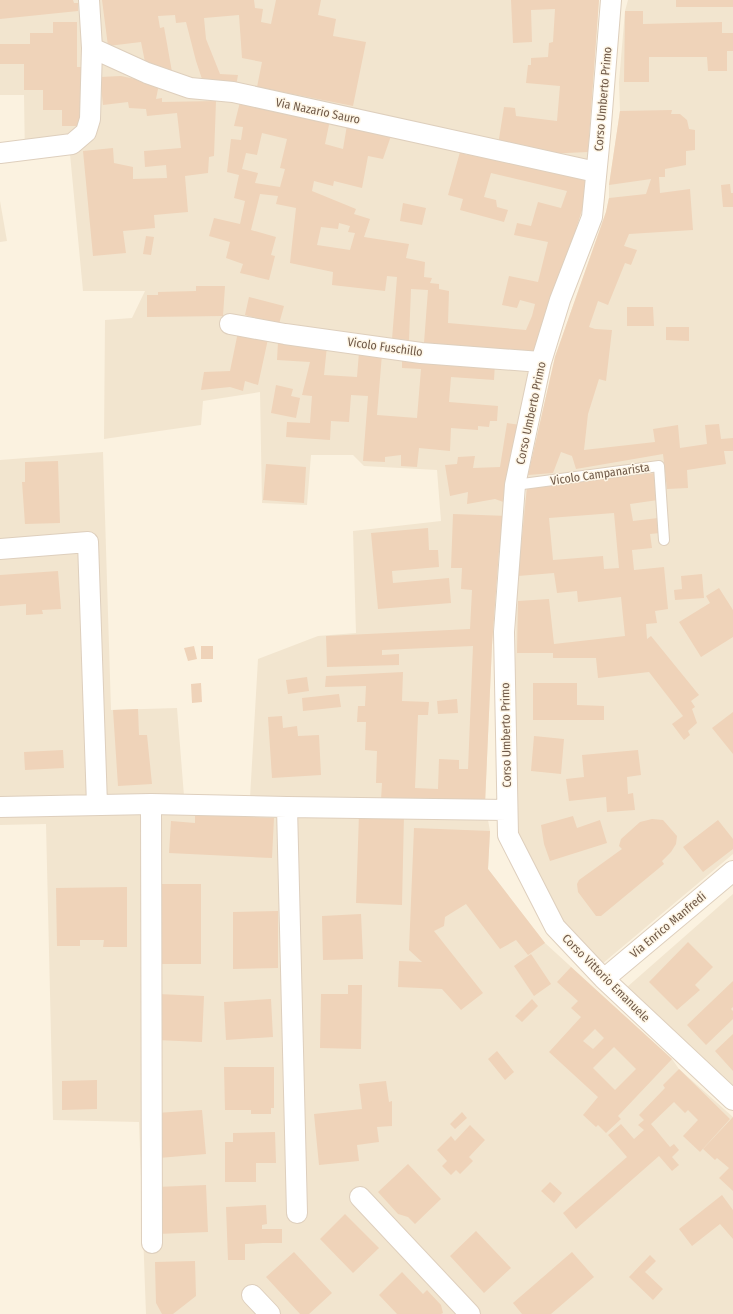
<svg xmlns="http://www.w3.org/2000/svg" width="733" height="1314" font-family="'Fira Sans Condensed',sans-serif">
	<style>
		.residential { fill: #f2e5cf }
		.building { fill: #efd3b9; fill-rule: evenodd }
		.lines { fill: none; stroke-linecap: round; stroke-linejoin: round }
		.service-casing { stroke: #decfbd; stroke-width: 12 }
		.minor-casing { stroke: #decfbd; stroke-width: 22 }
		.service { stroke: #fff; stroke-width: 10 }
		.minor { stroke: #fff; stroke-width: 20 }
		.labels { text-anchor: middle; stroke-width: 3; stroke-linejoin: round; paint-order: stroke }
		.street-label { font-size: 12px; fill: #705a49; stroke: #fef6e6 }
	</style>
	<rect width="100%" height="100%" fill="#fbf2e0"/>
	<path class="residential" d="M0 0H599L588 152 592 179 536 354 499 551 492 645 485 804 490 831 488 869 545 943 672 1059 679 1069 733 1117V1314H146L139 1122 53 1120 46 824 0 825V460L103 452 111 710 177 708 184 796 250 798 258 659 318 636 356 633 353 531 441 521 437 470 364 466 353 455H311L307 505 262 503 260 392 203 401 201 425 104 439 105 320 132 318 145 291H83L70 154 25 160 24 95H0Z
		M628 0H733V854L602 964 563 924 520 841 514 813 516 579 528 475 555 357 606 212 609 198V185L620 111 619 82 625 11Z
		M0 201 7 241 0 242Z
		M733 894V1086L626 988Z"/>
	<path class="building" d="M0 0H73L74 3H78V11L0 19Z
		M102 0H254L255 8 263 9 261 22 271 24 276 0H321L318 15 336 19 333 36 366 42 353 106 257 87 262 62 242 58 239 15 204 18 206 39 220 74 238 75 236 86 211 84 202 79 196 61 186 22 176 23 175 15 158 16 160 28 164 27 172 72 146 67 141 42 108 46Z
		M511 0H599L588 152 544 154 498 145 504 107 515 108 516 116 557 121 560 86 526 83 528 65H531V58L548 57 549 43 553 42 555 9 531 10 532 42 513 43Z
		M676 0H733V7H676Z
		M625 11H643V24L722 22V33H733V51H727V71H708L707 57H649V82H624Z
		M53 22H77V67H87L84 126H62V110H43V90H24V64H0V44H30V33H53Z
		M121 76 159 84 156 99 162 98V102L216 101 214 156 209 157 208 173 185 176 188 212 154 215 155 228 123 231 126 253 93 256 83 151 113 148 114 163 133 167V179L167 178 166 165 145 167 144 151 181 148 177 113 147 116 146 109 129 108 128 102 103 105 100 77Z
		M240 102 330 120 325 144 343 149 347 125 392 133 383 159 368 156 362 188 334 181 333 186 314 181 312 191 356 209 354 214 370 219 364 237 409 244 406 258 425 262 424 277 432 278 430 283 439 284V289L449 291 448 323 526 330 532 316 535 304 520 300 517 308 502 305 509 276 538 282 548 242 514 235 517 223 531 226 538 202 561 208 567 191 491 173 484 197 496 200 497 207 508 210 504 222 460 210 463 199 448 195 460 152 467 155 469 148 592 179 536 354 424 343 428 290 411 289 409 340 392 339 397 277 387 276 385 291 332 285 333 272 290 263 296 208 276 204 278 196 260 194 251 230 276 237 271 255 275 256 269 280 240 273 243 264 226 258 230 242 209 236 214 218 240 224 245 201 234 198 239 175 227 172 231 139 241 140 243 127 234 126ZM262 133 287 139 280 168 285 169 280 187 255 183 258 173 242 169 246 153 257 155ZM339 223 350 226 348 232 355 233 350 250 317 245 321 227 338 229Z
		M672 110 671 114H680L687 120 689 129 695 130V150L686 151V165L665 169V177H659L660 193 690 189 693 230 629 234 624 246 637 250 631 265 625 263 608 305 598 301 589 327 595 329 612 330 606 381 599 379 588 414 584 450 655 442 653 429 678 425 680 448 707 444 705 425 719 424 721 439 733 438V451H724L726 464 687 470 688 488 667 489 663 454 576 469 572 456 561 452 553 473 528 475 555 357 606 212 609 198 646 194 651 179 609 185 620 111Z
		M730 184 731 193H733V207H723L721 185Z
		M403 203 426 208 422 225 400 221Z
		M146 236 154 237 151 255 143 254Z
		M196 286H225L223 316 147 317V295H158V292L196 291Z
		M249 297 284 306 279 324 245 315Z
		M627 307H653L654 326H627Z
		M666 327H689V341L666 340Z
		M238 332 268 339 258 385 245 381 243 391 230 387 201 390 204 372 230 371Z
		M278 342 327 346 324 375 357 377 359 352 382 354 377 415 417 418 421 369 402 368V356L495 363 494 380 451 377 449 402 498 406 497 421H490L489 427 478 426V430L451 428 450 451 419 448 417 467 401 466V455L385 457V462L363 461 368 396 351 395 349 422 331 421 330 440 286 437 287 422 310 423 312 396 302 395 310 362 277 360Z
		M276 385 293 389 291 396 300 398 296 418 271 413Z
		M507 423 521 425 509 504 495 499 467 504 468 492 450 496 445 465 457 464 458 457 475 456 473 468 500 467Z
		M58 461 60 523 25 524 22 482H25V462Z
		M266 464 306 467 304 503 263 500Z
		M655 473 658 500 630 504 633 521 658 518 660 533 650 534 652 548 632 550 634 570 664 567 668 609 655 611 657 623 646 624 647 639 651 636 699 695 691 701 695 707 692 709 697 723 688 731 690 735 684 740 672 724 683 716 649 672 598 678 596 658H553V653H517L518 601 549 599 554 644 625 636 621 597 578 602 577 591 557 593 554 573 518 576 527 487ZM614 513 619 568 604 569 603 556 553 560 549 518Z
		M453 514 508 516 499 551 492 645 485 804 381 800 382 783H376L377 751 365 750 366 722H357L358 706H365L366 686 325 687 326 676 403 672 402 701 429 702 428 715H418L415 788 438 789 439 759 459 760V769H468L473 646 382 650V655L399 654V665L327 667 326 636 470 629 472 590 461 589 462 568H451Z
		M428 528 429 550H438L439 567 392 571 393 583 449 578 451 603 378 609 371 533Z
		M58 571 61 609 42 610 43 614 26 615V604L0 606V575Z
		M702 574 704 598 675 600 674 590 682 589 681 576Z
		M719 588 733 610V637L701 657 679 622 710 603 706 596Z
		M194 646 197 659 188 661 184 648Z
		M201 646H213V659H201Z
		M307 677 309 691 288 694 286 680Z
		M201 683 202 702 192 703 191 684Z
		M533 683H577V705L604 706V720H533Z
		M339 694 341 707 303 711 302 698Z
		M457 699 458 713 438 714 437 701Z
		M138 709 139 735H147L152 784 118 786 113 710Z
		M733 712V754L712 728Z
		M282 716 283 728 297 726 298 736 319 735 321 775 272 778 268 717Z
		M534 736 564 739 561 774 531 771Z
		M63 750 64 768 25 770 24 752Z
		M638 750 641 775 627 777 628 794 633 793 635 810 607 812 606 797 569 801 566 779 584 777 582 755Z
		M195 809 212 815 274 818 272 858 169 853 171 821 195 823Z
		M359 814 404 815 402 905 356 903Z
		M573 816 577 828 600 820 607 843 550 861 544 844 541 825Z
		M652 819 663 820 677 836 676 844 671 852 662 861 664 864 601 916H596L578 892 577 884 579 880 622 849 619 846 621 839 640 822Z
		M718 820 733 839V849L703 872 683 847Z
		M414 828 490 831 488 869 545 943 528 955 516 940 500 949 466 904 445 917 444 926 434 931 483 993 461 1010 442 989 398 987 399 961 422 962 409 950Z
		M156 884H201V964H155Z
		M127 887V947H103L104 940H80V946H57L56 888Z
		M278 911V968L233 969V912Z
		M361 914 363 959 323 960 322 916Z
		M688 942 713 967 695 985 700 990 677 1010 649 982Z
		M531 954 551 984 534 996 514 966Z
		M571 967 672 1059 618 1116 621 1119 606 1133 598 1125 596 1127 583 1115 598 1097 549 1052 581 1017 571 1008 578 1001 557 982ZM595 1029 604 1038 593 1049 583 1041ZM614 1047 636 1069 615 1090 593 1068Z
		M733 981V1007L731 1009 733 1011V1019L706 1045 687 1025Z
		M348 985H362L361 1049 320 1048 321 994H348Z
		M158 994 204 996 202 1042 157 1040Z
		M271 999 273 1037 226 1040 224 1002Z
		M532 999 538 1006 522 1022 515 1016Z
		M733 1034V1071L715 1051Z
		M497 1051 514 1072 505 1080 488 1059Z
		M224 1067H274V1108H271V1114H251V1110H225Z
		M679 1069 730 1119 700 1152 683 1136 698 1120 688 1110 685 1113 674 1102 651 1124 670 1147 674 1144 679 1150 672 1157 679 1165 672 1171 659 1156 576 1229 563 1213 627 1157 608 1135 621 1124 634 1139 644 1130 638 1125 644 1120 639 1115 665 1088 663 1085Z
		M97 1080V1109L62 1110V1081Z
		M386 1081 389 1102 392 1101V1126L377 1127 379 1142 357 1145 359 1161 319 1165 314 1114 362 1109 359 1084Z
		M202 1110 206 1154 159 1158 156 1113Z
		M462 1112 467 1118 455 1129 450 1124Z
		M733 1117V1191L719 1178 729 1168 717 1158 715 1160 703 1149Z
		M470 1125 485 1140 469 1157 473 1161 460 1174 456 1170 451 1175 442 1166 447 1161 437 1150 451 1136 455 1141Z
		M275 1132 276 1163H256V1182H225V1142H233V1133Z
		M408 1164 441 1199 415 1224 408 1217 398 1214 378 1192Z
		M550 1182 562 1193 554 1203 541 1191Z
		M206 1185 208 1232 157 1234 156 1187Z
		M722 1195 733 1210V1239L720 1224 692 1246 679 1229Z
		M266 1205 267 1224 262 1225V1229H282V1243H263L245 1244V1260H228L226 1207Z
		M345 1214 379 1248 353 1273 320 1239Z
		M476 1231 511 1268 484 1293 450 1256Z
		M294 1252 332 1293 309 1314H300L266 1277Z
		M572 1252 594 1277 551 1314H522L513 1303Z
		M650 1255 656 1261 645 1272 663 1289 653 1300 629 1277Z
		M195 1261 196 1296 173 1314H162L156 1303 155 1262Z
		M402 1272 423 1294 427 1290 441 1305 443 1313 441 1314H397L379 1295Z"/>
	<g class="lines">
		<defs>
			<path id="service" d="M515 485 659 466 664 540"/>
			<path id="minor" d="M89 0 92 48 147 73 190 88 233 92 596 172
				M611 0 600 136 592 217 560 300 541 362 515 485 504 632 508 835 555 927 604 979 733 1100
				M0 153 72 144 86 132 90 119 92 48
				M230 324 285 334 421 353 541 362
				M0 549 88 542 97 805
				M151 804 152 1243
				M0 807 151 804 287 807 507 810
				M287 807 297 1213
				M604 979 733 871
				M360 1197 470 1314
				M252 1295 270 1314"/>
		</defs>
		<use href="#service" class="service-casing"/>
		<use href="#minor" class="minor-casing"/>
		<use href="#service" class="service"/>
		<use href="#minor" class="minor"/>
	</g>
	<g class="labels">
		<g class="street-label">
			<text transform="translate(603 99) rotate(-85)" y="4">Corso Umberto Primo</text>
			<text transform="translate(318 111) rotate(12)" y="4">Via Nazario Sauro</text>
			<text transform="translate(385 347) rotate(8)" y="4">Vicolo Fuschillo</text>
			<text transform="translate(531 413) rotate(-78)" y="4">Corso Umberto Primo</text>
			<text transform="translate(600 474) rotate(-8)" y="4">Vicolo Campanarista</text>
			<text transform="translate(506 735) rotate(-91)" y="4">Corso Umberto Primo</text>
			<text transform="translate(668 925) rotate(-40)" y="4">Via Enrico Manfredi</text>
			<text transform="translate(606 978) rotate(45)" y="4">Corso Vittorio Emanuele</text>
		</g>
	</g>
</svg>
